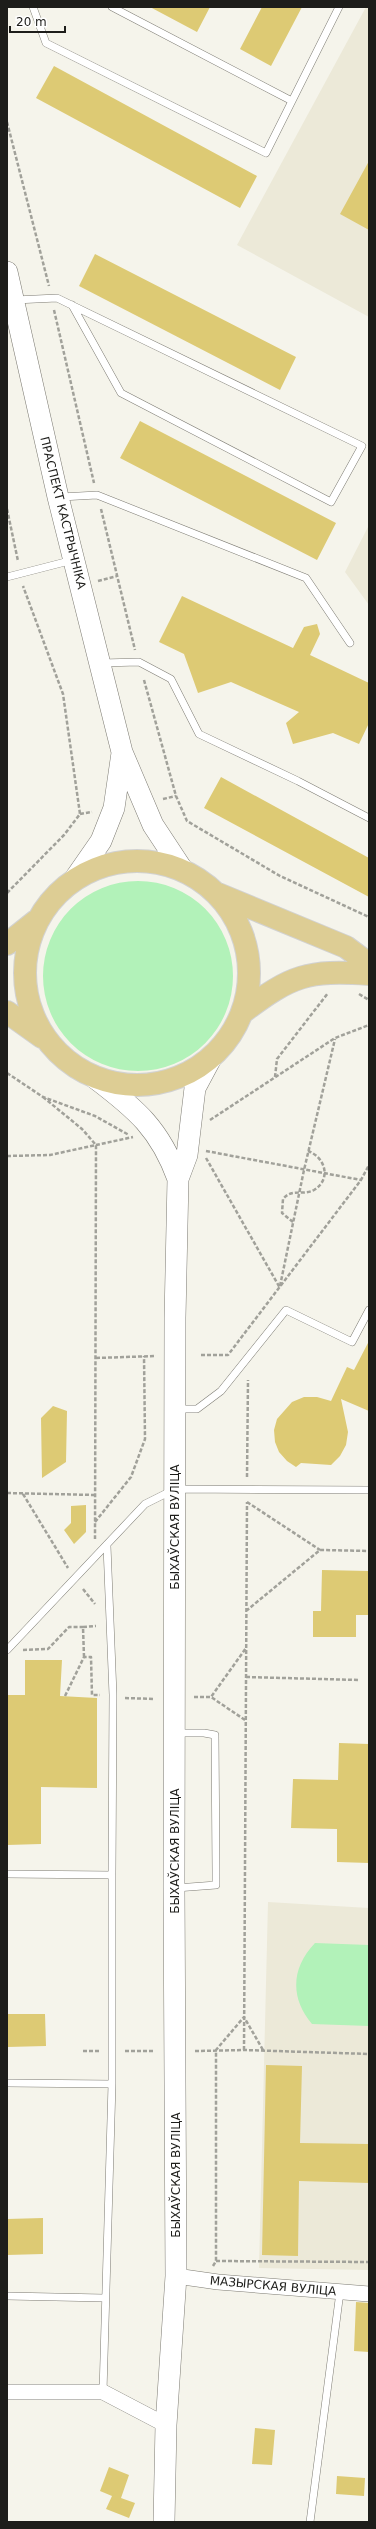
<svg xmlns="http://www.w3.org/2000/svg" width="376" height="2529" font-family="'DejaVu Sans',sans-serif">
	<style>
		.built { fill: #ece9d8 }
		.green { fill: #b2f2b9 }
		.building { fill: #ddca74 }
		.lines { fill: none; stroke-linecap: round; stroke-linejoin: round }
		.service-casing { stroke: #7d7b73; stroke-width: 8 }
		.minor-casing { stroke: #7d7b73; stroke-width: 16 }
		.secondary-casing { stroke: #7d7b73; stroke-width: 22 }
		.primary-casing { stroke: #d2d2d1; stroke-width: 24 }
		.path { stroke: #a1a19a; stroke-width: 2.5; stroke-dasharray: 4 2; stroke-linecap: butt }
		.service { stroke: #fff; stroke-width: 7 }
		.minor { stroke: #fff; stroke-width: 15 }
		.secondary { stroke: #fff; stroke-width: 21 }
		.primary { stroke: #ddcd94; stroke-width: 22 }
		.labels { text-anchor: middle; stroke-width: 3; stroke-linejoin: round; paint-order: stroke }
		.street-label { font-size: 12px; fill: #1d1d1a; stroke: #fff }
	</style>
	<rect width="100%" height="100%" fill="#f5f4eb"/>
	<path class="built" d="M366 7H369V317L237 245Z
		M369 525V605L345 572Z
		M268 1902 369 1908V2270L259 2268Z"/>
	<path class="green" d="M43 976a95 95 0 1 1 190 0a95 95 0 1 1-190 0Z
		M315 1943 369 1945V2026L312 2024C290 1998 291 1968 315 1943Z"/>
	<path class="building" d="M150 7H210L197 32Z
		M262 7H302L271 66 240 49Z
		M54 66 257 176 240 208 36 98Z
		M369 161V230L340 214Z
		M95 254 296 357 280 390 79 286Z
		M140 421 336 523 317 560 120 458Z
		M182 596 293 648 304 627 317 624 320 634 310 655 369 683V723L359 744 333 733 293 744 286 723 299 712 231 682 198 693 184 654 159 642Z
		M221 777 369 858V897L204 808Z
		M369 1341V1411L341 1399 348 1432 346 1445 340 1456 331 1465 301 1463 296 1467 287 1461 279 1452 275 1442 274 1430 277 1419 292 1402 304 1397H317L331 1401 347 1367 354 1370Z
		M53 1406 67 1411 66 1462 42 1478 41 1418Z
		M86 1505V1532L74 1544 64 1530 71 1523V1506Z
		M322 1570 369 1571V1615H356V1637H313V1611H321Z
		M25 1660H62L60 1696 97 1698V1788L41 1787V1844L7 1845V1695H25Z
		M339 1743 369 1744V1863L337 1862V1829L291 1828 293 1779 338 1780Z
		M7 2014H45L46 2046 7 2047Z
		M266 2065 302 2066 300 2143 369 2144V2183L299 2181 298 2256 262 2255Z
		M43 2218V2254L7 2255V2219Z
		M356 2302 369 2303V2352L354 2351Z
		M255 2428 275 2430 272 2465 252 2464Z
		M109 2467 129 2475 121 2498 135 2503 129 2518 106 2509 112 2496 100 2491Z
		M337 2476 365 2478 364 2496 336 2494Z"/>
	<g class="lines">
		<defs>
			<path id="service" d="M33 7 46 43 266 153 339 7
				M112 7 290 100
				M15 300 57 298 362 446 331 502 121 393 72 305
				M61 497 97 495 306 578 350 643
				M7 577 73 560
				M102 663 139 662 171 679 199 734 298 781 369 818
				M176 1409H197L221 1391 286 1310 352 1342 369 1310
				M107 1546 113 1695 112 1875
				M7 1650 145 1504 175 1489 369 1490
				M175 1733H204L215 1735 216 1870V1885L176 1888
				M7 1874 112 1875V2084L103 2392
				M7 2083 112 2084
				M7 2296 104 2298
				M310 2522 340 2292"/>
			<path id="minor" d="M176 2276 218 2282 369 2294
				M7 2392H103L166 2425"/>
			<path id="secondary" d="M7 272 58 497 122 752 153 825 182 869
				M76 877 101 841 114 808 122 753
				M95 1078C136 1109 160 1129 178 1179
				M164 2522 166 2425 176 2276 174 1888 175 1318 178 1179 187 1155 195 1088 210 1060"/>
			<path id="primary" d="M25 973a112 112 0 1 1 224 0a112 112 0 1 1-224 0Z
				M218 894 346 947 369 964
				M7 944 36 921
				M7 1012 42 1037
				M243 1012C292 975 307 970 369 974"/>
		</defs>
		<use href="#service" class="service-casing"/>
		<use href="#minor" class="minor-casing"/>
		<use href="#secondary" class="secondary-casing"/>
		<use href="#primary" class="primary-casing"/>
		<path class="path" d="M7 122 49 286
			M54 310 94 483
			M7 509 18 561
			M101 509 135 650
			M98 581 117 576
			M144 680 176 796 187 821 280 876 369 917
			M163 799 176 796
			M80 814 92 812
			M7 893 64 835 80 814 63 694 23 586
			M359 994 369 1000
			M7 1073 43 1097 95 1116 129 1135
			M275 1077 277 1059 328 993
			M43 1097 82 1129 96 1145 95 1539
			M210 1120 335 1038 369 1025
			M206 1151 361 1180
			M7 1156 50 1155 133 1137
			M206 1158 280 1288
			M293 1222 282 1213 283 1199C292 1188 303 1196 314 1190 332 1179 325 1157 308 1151
			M280 1286 304 1170 335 1039
			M201 1355H228L361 1180 369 1165
			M96 1358 156 1356
			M247 1477 248 1380
			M7 1493 95 1495
			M23 1494 68 1568
			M247 1502 320 1550
			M95 1522 131 1477 145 1439 144 1356
			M83 1589 95 1604
			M246 1611 320 1550 369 1551
			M23 1650 48 1649 69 1627H83
			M84 1657 83 1627 96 1626
			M246 1677 359 1680
			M65 1696 84 1657H91L92 1695H100
			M194 1697H211
			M125 1698 155 1699
			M245 1720 211 1697 246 1648
			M244 2050 247 1502
			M83 2051H100
			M125 2051H154
			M195 2051 244 2050 369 2054
			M216 2261 369 2262
			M213 2266 216 2261V2050L244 2017 263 2050"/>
		<use href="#service" class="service"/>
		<use href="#minor" class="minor"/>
		<use href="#secondary" class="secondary"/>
		<use href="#primary" class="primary"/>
	</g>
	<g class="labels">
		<g class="street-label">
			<text transform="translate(63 513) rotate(76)" y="4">ПРАСПЕКТ КАСТРЫЧНІКА</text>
			<text transform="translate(175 1527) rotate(-90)" y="4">БЫХАЎСКАЯ ВУЛІЦА</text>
			<text transform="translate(175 1851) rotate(-90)" y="4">БЫХАЎСКАЯ ВУЛІЦА</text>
			<text transform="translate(176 2175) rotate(-90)" y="4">БЫХАЎСКАЯ ВУЛІЦА</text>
			<text transform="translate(273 2286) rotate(5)" y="4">МАЗЫРСКАЯ ВУЛІЦА</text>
		</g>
	</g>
	<rect width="376" height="2529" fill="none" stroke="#1d1d1a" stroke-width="16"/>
	<path d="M10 26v6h55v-6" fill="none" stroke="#1d1d1a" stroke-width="2"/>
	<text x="16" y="26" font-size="12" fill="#1d1d1a" stroke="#ffffff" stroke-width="3" paint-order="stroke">20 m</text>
</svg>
